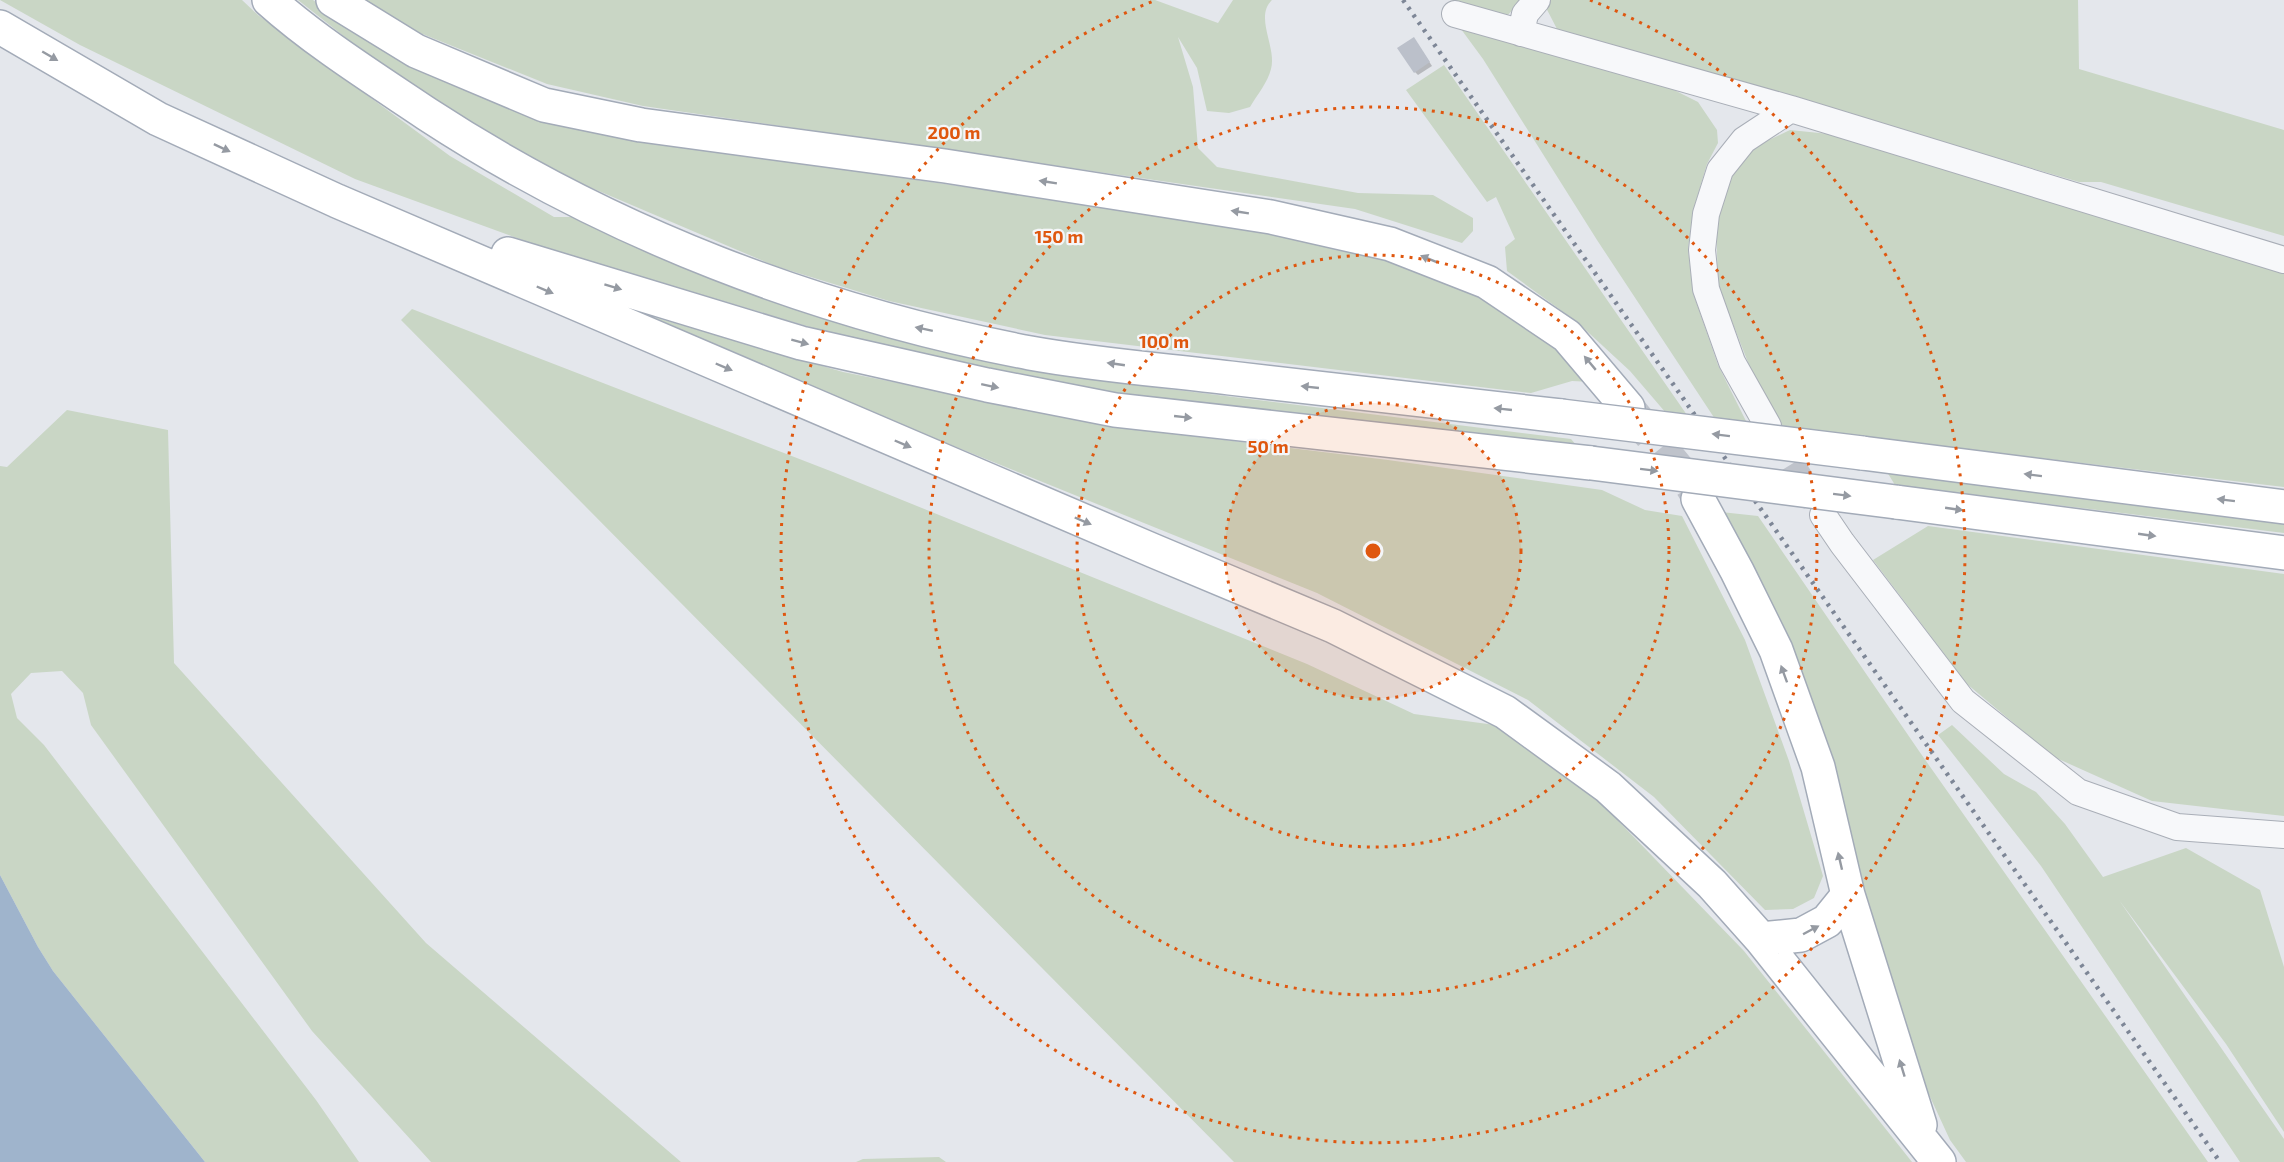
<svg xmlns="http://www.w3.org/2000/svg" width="2284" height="1162" font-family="'Exo 2',sans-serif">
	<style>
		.green { fill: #c9d6c5 }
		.water { fill: #9fb4cc }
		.shadow { fill: #0003 }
		.building { fill: #bbc0ca }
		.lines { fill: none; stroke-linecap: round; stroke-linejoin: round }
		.minor-tunnel { stroke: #bfc3cb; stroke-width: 26; stroke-dasharray: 26 13; stroke-linecap: butt }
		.major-tunnel { stroke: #bfc3cb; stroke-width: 33; stroke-dasharray: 33 16; stroke-linecap: butt }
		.minor-casing { stroke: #a9aeb7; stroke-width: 28 }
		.major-casing { stroke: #a3abb8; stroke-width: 36 }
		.minor { stroke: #f7f8fa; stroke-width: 26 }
		.major { stroke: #fff; stroke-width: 33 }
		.rail { stroke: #7d8696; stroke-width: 4.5; stroke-dasharray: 3 6; stroke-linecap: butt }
		.major-bridge-casing { stroke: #a3abb8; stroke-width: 36; stroke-linecap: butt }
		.major-bridge { stroke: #fff; stroke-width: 33 }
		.oneway { fill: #959aa2 }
		.ring { fill: none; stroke: #df570f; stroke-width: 3; stroke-dasharray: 3 6 }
		.centre { fill: #df570f; stroke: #f4f6f9; stroke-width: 3 }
		.ring-label { font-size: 18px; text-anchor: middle; font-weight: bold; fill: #df570f; stroke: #f4f6f9; stroke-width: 4.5; stroke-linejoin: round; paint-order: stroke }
	</style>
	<rect width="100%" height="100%" fill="#e4e7ec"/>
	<path class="green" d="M0 0H242L258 15 450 156 554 217H575L680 265 834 322 964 356 1096 380 1571 439 1577 446 1094 391 959 365 830 333 539 246 355 179 80 45Z
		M298 0H313L407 65 541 119 638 139 1266 231 1385 257 1483 294 1559 341 1592 382 1572 381 1531 393 1045 335 889 301 775 266 587 186 468 125 379 64Z
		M365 0H1155L1218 23 1233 0H1272C1254 17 1277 47 1271 69 1268 82 1257 95 1250 107L1229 113 1207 111 1197 68 1178 37 1193 87 1198 148 1217 167 1358 193 1433 195 1473 218V231L1462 243 1355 209 643 106 547 84 420 33Z
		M1451 0H1522L1506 17Z
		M1542 0H2078L2079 69 2284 130V236L2101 182H2079L1557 29Z
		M1458 25 1660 83 1698 102 1717 130 1718 143 1707 164 1693 211 1688 249 1693 293 1718 365 1747 423 1715 419 1597 240 1483 59Z
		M1444 65 1687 415 1666 413 1630 371 1577 322 1507 271 1505 247 1515 239 1496 197 1487 202 1406 90Z
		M1790 130 1829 134 2127 222 2284 273V487L1773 426 1718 286 1716 220 1729 176 1752 148Z
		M585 297 843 372 1118 427 1388 460 1602 490 1645 510 1682 516 1745 640 1789 761 1823 876 1814 898 1793 909 1765 910 1654 797 1528 700 1317 593Z
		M412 309 833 472 1307 664 1414 714 1495 725 1600 802 1744 951 1912 1162H1234L401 320Z
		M67 410 168 430 174 663 426 943 681 1162H431L312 1031 91 725 83 693 62 671 31 673 11 694 17 718 44 745 316 1100 359 1162H205L53 971 38 947 0 875V466L7 467Z
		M1887 472 2284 520V533L1895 485Z
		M1721 512 1758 516 1919 751 2208 1162H1966L1950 1140 1896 1023Z
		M1928 526 2284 574V816L2152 801 2054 757 1967 684 1873 560Z
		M1952 725 2004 774 2036 792 2065 824 2103 877 2186 848 2260 890 2284 967V1132L2226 1044 2119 900 2284 1139V1162H2240L2041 866 1938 735Z
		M939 1157 946 1162H856L863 1159Z"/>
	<path class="water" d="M0 875 38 947 53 971 205 1162H0Z"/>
	<path class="shadow" d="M1417 43 1432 66 1418 75 1415 72Z"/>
	<path class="building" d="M1414 37 1430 62 1414 73 1397 48Z"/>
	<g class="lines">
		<path class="minor-tunnel" d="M1771 431 1815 502"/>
		<path class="major-tunnel" d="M1630 410 1689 482 1695 492"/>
		<defs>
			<path id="minor" d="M1455 14 1791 109
				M1521 33 1525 14 1537 0
				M1768 426 1732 362 1706 289 1702 250 1706 214 1720 170 1744 140 1791 109 2284 260
				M1823 515 1842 543 1963 701 2078 792 2177 827 2284 835"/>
			<path id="major" d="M269 0C316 42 375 79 427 114 609 233 816 312 1030 353 1096 365 1164 370 1230 378 1341 390 1451 403 1561 416
				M333 0 416 51 544 105 641 125 945 166 1271 217 1390 244 1487 282 1567 336 1628 408
				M0 27 158 119 337 201 1154 551 1333 626 1505 712 1608 787 1712 884 1761 939 1939 1162
				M508 254 801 343 987 385 1115 410 1591 463
				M1862 453 2284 507
				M1698 499 1737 571 1776 650 1818 767 1848 895 1920 1125
				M1896 502 2284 553
				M1761 939 1801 935 1827 921 1848 895"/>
		</defs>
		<use href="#minor" class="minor-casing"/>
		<use href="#major" class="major-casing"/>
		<use href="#minor" class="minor"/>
		<use href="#major" class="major"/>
		<path class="rail" d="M1403 0 2220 1162"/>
		<defs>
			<path id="major-bridge" d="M1561 416 1862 453
				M1591 463 1896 502"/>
		</defs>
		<use href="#major-bridge" class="major-bridge-casing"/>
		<use href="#major-bridge" class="major-bridge"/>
	</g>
	<defs><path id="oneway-solid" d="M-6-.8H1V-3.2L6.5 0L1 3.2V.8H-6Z" transform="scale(1.5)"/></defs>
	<g class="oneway">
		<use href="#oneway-solid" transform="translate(50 56) rotate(30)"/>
		<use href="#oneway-solid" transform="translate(222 148) rotate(25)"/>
		<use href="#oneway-solid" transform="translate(1048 182) rotate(-171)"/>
		<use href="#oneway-solid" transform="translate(1240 212) rotate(-171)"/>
		<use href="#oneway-solid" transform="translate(1429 259) rotate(-158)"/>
		<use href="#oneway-solid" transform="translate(613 287) rotate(17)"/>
		<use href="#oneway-solid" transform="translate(545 290) rotate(23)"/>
		<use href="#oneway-solid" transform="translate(924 329) rotate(-168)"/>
		<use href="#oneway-solid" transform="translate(800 342) rotate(15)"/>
		<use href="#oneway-solid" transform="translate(1590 363) rotate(-130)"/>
		<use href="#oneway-solid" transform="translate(1116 364) rotate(-172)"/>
		<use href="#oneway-solid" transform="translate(724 367) rotate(23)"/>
		<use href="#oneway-solid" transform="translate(990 386) rotate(12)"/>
		<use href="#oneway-solid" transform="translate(1310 387) rotate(-174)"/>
		<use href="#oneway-solid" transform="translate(1503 409) rotate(-174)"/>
		<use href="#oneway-solid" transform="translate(1183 417) rotate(6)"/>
		<use href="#oneway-solid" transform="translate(1721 435) rotate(-173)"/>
		<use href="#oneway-solid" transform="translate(903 444) rotate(23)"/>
		<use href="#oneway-solid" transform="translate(1649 470) rotate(7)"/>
		<use href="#oneway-solid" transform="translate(2033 475) rotate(-173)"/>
		<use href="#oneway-solid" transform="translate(1842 495) rotate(7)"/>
		<use href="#oneway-solid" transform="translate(2226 500) rotate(-173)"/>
		<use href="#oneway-solid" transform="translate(1954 509) rotate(8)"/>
		<use href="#oneway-solid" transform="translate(1083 521) rotate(23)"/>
		<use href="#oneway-solid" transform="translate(2147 535) rotate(8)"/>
		<use href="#oneway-solid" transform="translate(1784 674) rotate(-110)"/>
		<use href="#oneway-solid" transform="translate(1840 861) rotate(-103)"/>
		<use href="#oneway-solid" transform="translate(1811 930) rotate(-28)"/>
		<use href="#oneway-solid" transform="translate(1902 1068) rotate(-107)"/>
	</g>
	<circle cx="1373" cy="551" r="148" fill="#df570f" fill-opacity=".12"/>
	<g class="ring">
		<circle cx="1373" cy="551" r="148"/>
		<circle cx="1373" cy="551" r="296"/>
		<circle cx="1373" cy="551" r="444"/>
		<path d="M1590 0A592 592 0 1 1 1156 0"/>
	</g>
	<circle cx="1373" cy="551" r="9" class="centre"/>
	<g class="ring-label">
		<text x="954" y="139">200 m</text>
		<text x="1059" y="243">150 m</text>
		<text x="1164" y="348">100 m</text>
		<text x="1268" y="453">50 m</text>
	</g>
</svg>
